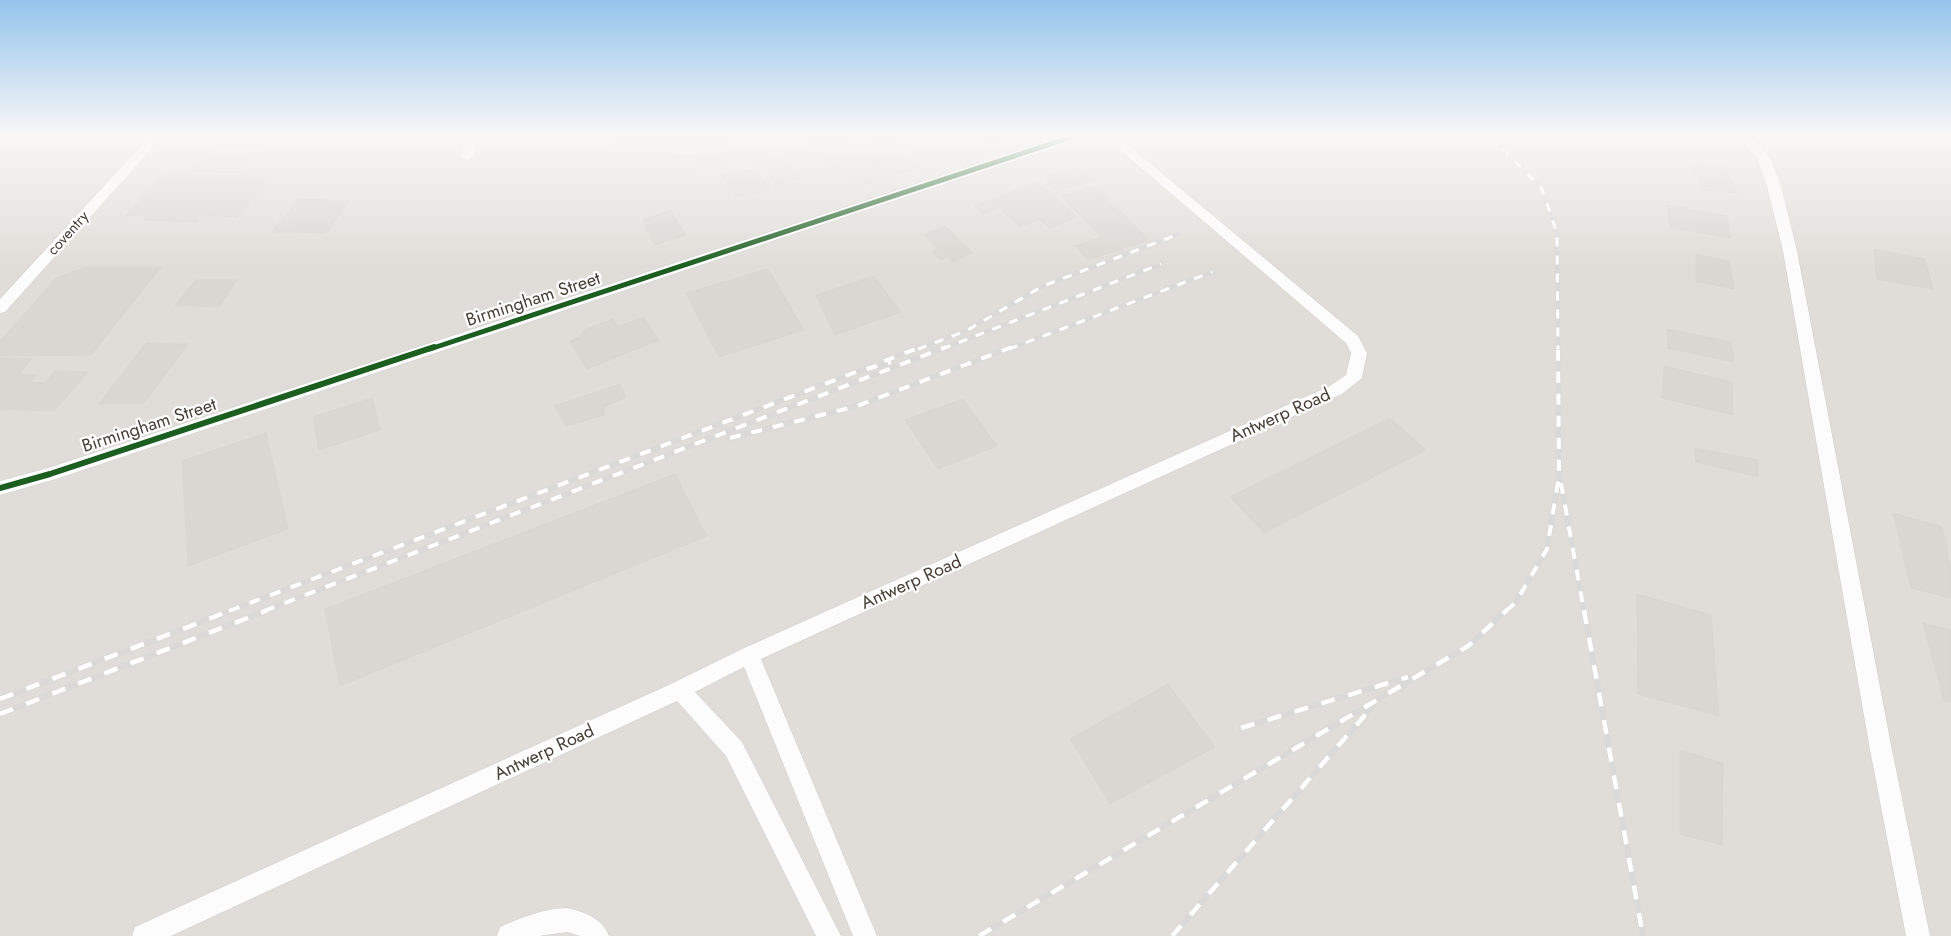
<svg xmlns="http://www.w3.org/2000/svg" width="1951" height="936" font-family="Jost,sans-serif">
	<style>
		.industrial { fill: #e0ddd8 }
		.building { fill: #dad7d2; stroke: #d9d5cf }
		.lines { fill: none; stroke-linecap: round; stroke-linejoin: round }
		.minor-casing { stroke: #ceccc7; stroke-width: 1 }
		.minor { fill: #fdfcfc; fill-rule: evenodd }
		.rail-far2-casing { stroke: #d9d9d8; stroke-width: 4.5 }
		.rail-far1-casing { stroke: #d9d9d8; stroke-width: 5.5 }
		.rail-casing { stroke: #d9d9d8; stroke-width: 6 }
		.rail-far2 { stroke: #fff; stroke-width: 3; stroke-dasharray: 9; stroke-linecap: butt }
		.rail-far1 { stroke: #fff; stroke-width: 4; stroke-dasharray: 11; stroke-linecap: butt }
		.rail { stroke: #fff; stroke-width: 4.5; stroke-dasharray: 14; stroke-linecap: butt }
		.cycleway-far1-casing { stroke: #fff; stroke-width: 8 }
		.cycleway-casing { stroke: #fff; stroke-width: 9 }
		.cycleway-far1 { stroke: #1b5e20; stroke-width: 5 }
		.cycleway { stroke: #1b5e20; stroke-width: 6 }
		.labels { text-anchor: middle; stroke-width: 4.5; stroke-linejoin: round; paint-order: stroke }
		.far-street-label { font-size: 15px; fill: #473f35; stroke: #fff }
		.street-label { font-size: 18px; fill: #473f35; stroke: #fff }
	</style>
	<rect width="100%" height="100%" fill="#f0eeea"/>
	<path class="industrial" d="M0 136H1951V936H0Z"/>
	<path class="building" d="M296 136H314L304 137 300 142 292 141Z
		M662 136H725V144L662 145Z
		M824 136H847L865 157 829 168 807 141Z
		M892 136 898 145 905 143 911 149 870 163 859 147Z
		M979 136H1008L1011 138 989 145Z
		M662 138 658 148 614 151V145L621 140Z
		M221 144H238L214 172H190L199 161 205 162Z
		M238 144H265L239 173 214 172Z
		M728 144 723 169 695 170 698 159 711 158 712 156 658 158 662 146Z
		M904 152 921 167 864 185 841 167 864 159 870 164Z
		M782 157 799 178 777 184 757 161Z
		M1690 165 1722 166 1739 193 1703 190Z
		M1078 167 1094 180 1057 191 1045 178Z
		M755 170 770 189 737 197 722 175 724 173Z
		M166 173 271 177 237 217 201 215 195 222 144 220 147 216H125Z
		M1037 182 1077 217 1049 228 1040 219 1020 227 999 208 983 214 974 206Z
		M1094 186 1149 240 1088 260 1075 246 1102 237 1061 196Z
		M299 199 350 201 326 233 272 232Z
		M1667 205 1727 216 1731 238 1670 227Z
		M671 210 685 235 655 245 643 220Z
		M945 226 973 253 952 262 947 257 940 260 932 252 939 249 924 234Z
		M1874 249 1925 259 1933 289 1877 279Z
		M1696 254 1729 261 1734 289 1696 281Z
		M85 267H161L91 355 0 356V341L55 279Z
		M768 269 804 330 719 357 686 293Z
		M874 276 901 312 835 335 816 295Z
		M196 280H237L219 307 175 305Z
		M643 317 659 340 587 369 570 341 580 337 584 330 613 319 618 327Z
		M1667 329 1731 342 1734 362 1668 348Z
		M146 343 188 344 143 404H99Z
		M2 358 32 359 19 374 37 375 30 382 45 383 55 371 88 372 54 411 0 409V360Z
		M1664 366 1732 382 1733 415 1662 398Z
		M620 384 626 397 604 407V415L566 426 555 406Z
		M372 398 380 430 319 450 313 417Z
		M963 399 997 446 938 469 905 420Z
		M1390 418 1426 450 1264 533 1230 497Z
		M266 433 288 529 188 566 182 461Z
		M1694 448 1758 460V477L1696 462Z
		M675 474 707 536 340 686 325 609Z
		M1893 513 1942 527 1951 570V598L1911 588Z
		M1637 594 1711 615 1719 716 1638 694Z
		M1923 623 1951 630V702L1944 701Z
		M1168 684 1215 747 1110 804 1070 739Z
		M1680 750 1723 763 1722 845 1680 834Z"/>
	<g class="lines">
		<defs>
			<path id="minor" d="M150 136H163L5 312 0 313V299Z
				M466 136H478L474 156 467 160 460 156Z
				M1063 136H1081L1080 139 56 479 0 495V481L48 468Z
				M1104 136H1117L1358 336 1367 353 1362 378 1342 394 761 659 877 936H853L744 667 695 692 742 742 841 936H816L726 756 677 701 171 936H132L135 927 673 683 742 649 1330 386 1346 375 1351 353 1346 343Z
				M1739 136H1752L1771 159 1781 186 1797 251 1892 750 1930 936H1906L1870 750 1783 251 1767 186 1758 160Z
				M567 908C585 912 602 918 609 936H580L567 932 539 936H497L500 927C522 917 543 909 567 908Z"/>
		</defs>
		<use href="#minor" class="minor-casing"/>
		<use href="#minor" class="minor"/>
		<defs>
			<path id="rail-far2" d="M1489 136 1541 187 1557 233 1558 349
				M918 349 966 331 1043 286 1179 234
				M942 349 1161 264
				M1009 349 1212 272"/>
			<path id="rail-far1" d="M884 361 921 347
				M730 438 857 406 1012 347
				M1561 483 1584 611
				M229 611 856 372 891 362
				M264 611 946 347
				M1506 611 1516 602 1547 549 1559 476 1558 347"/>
			<path id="rail" d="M1584 610 1643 936
				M0 699 232 610
				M0 714 268 610
				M1241 728 1408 677
				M979 936 1468 646 1507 610
				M1172 936 1373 706"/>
		</defs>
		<use href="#rail-far2" class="rail-far2-casing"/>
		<use href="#rail-far1" class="rail-far1-casing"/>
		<use href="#rail" class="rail-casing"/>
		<use href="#rail-far2" class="rail-far2"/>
		<use href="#rail-far1" class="rail-far1"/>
		<use href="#rail" class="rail"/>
		<defs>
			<path id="cycleway-far1" d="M430 349 1075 136"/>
			<path id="cycleway" d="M0 488 50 474 434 347"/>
		</defs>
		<use href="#cycleway-far1" class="cycleway-far1-casing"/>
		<use href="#cycleway" class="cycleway-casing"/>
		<use href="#cycleway-far1" class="cycleway-far1"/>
		<use href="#cycleway" class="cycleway"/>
	</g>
	<linearGradient id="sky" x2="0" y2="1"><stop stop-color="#94c4ec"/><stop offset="0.51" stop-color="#f8f7f6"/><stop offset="1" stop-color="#f8f7f6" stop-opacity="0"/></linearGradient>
	<rect width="1951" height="267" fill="url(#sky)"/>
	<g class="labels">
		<g class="far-street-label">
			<text transform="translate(68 233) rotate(-48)" y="5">coventry</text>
		</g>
		<g class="street-label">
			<text transform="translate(533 299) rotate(-18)" y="6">Birmingham Street</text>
			<text transform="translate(1280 415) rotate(-24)" y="6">Antwerp Road</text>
			<text transform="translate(149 425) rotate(-18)" y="6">Birmingham Street</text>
			<text transform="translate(911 582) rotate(-24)" y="6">Antwerp Road</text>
			<text transform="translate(544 752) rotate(-25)" y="6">Antwerp Road</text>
		</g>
	</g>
</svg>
